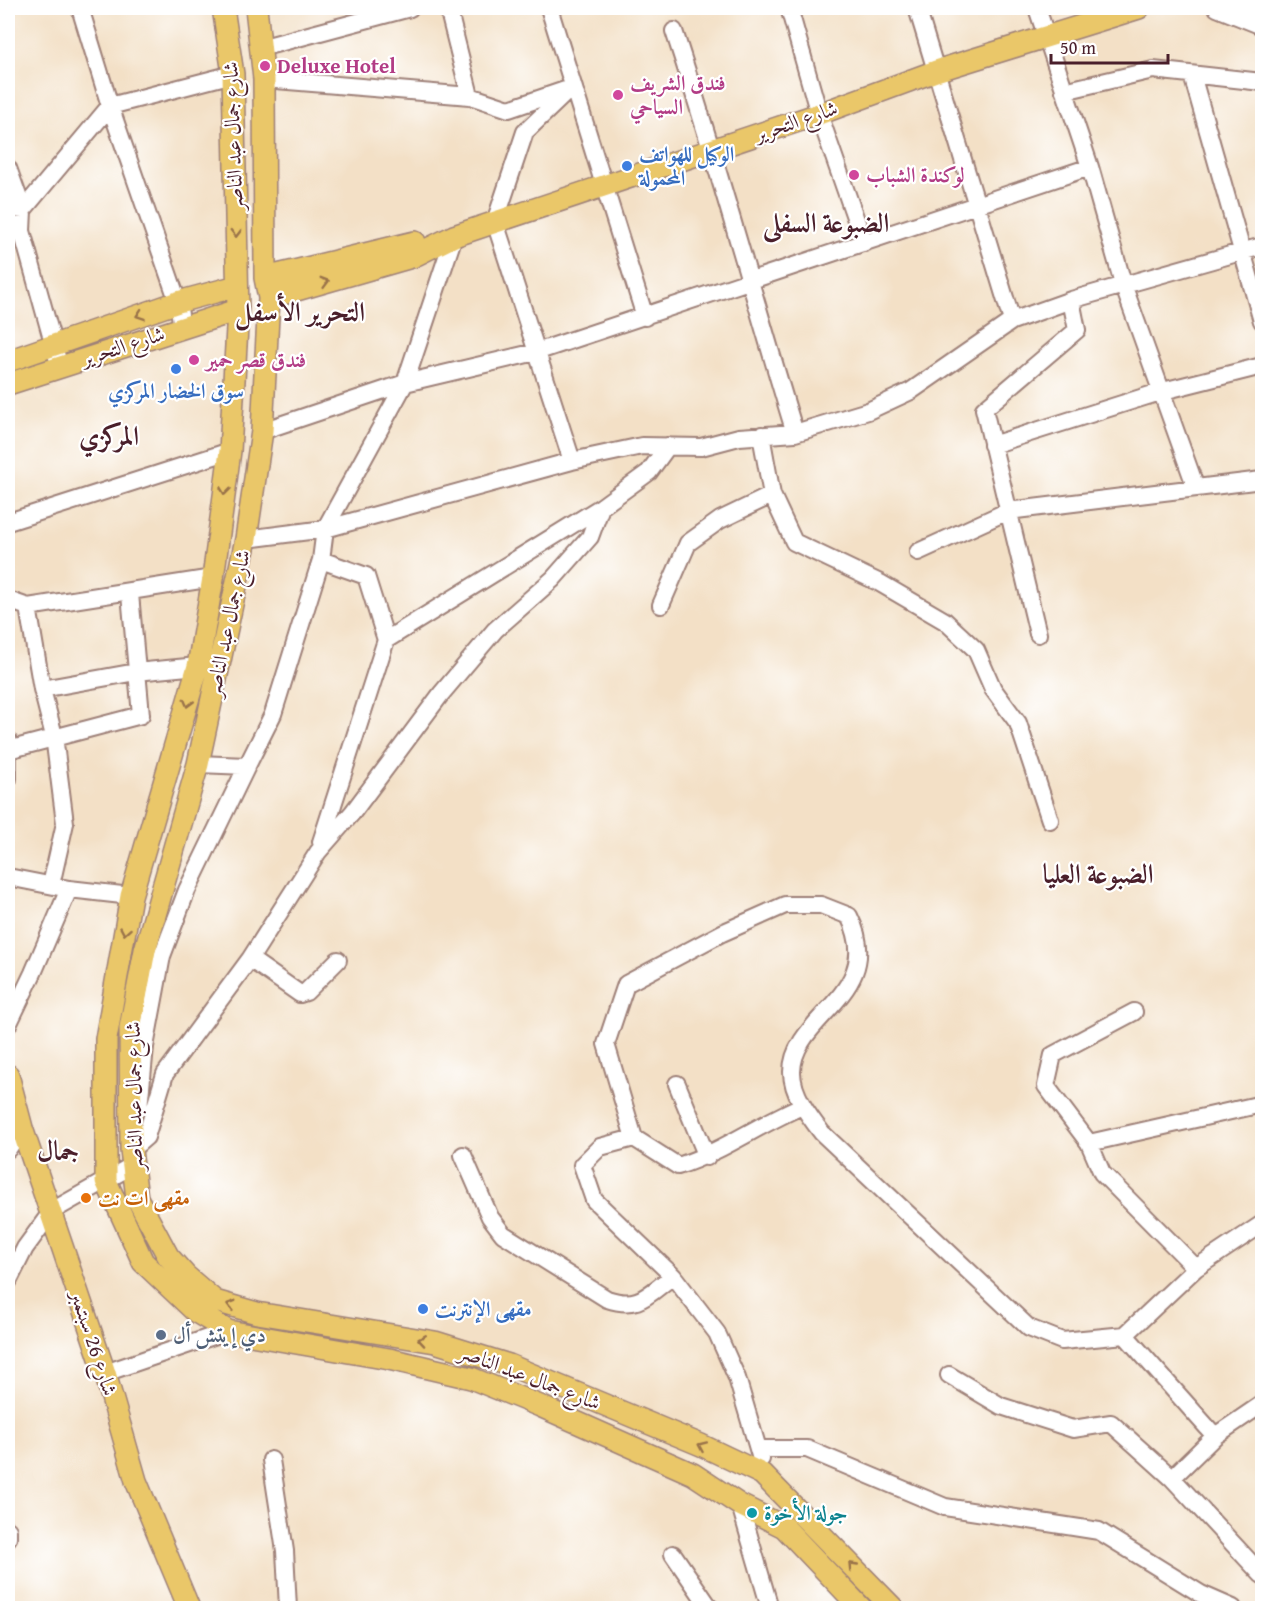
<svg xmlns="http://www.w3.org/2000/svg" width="1270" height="1616" font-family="'Gentium Book Plus',Amiri,serif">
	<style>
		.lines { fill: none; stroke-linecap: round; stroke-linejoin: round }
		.minor-casing { stroke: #9e8078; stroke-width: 20 }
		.major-casing { stroke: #9e8078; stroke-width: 24 }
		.minor { stroke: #fff; stroke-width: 16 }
		.major { stroke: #eac769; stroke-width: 21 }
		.oneway { stroke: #9a734a }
		.hotel-dot { fill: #d1479c; stroke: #fff; stroke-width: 2 }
		.shop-dot { fill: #3f7fe0; stroke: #fff; stroke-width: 2 }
		.food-dot { fill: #e8710a; stroke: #fff; stroke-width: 2 }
		.service-dot { fill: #5c6f8a; stroke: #fff; stroke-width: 2 }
		.culture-dot { fill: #0f9aa8; stroke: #fff; stroke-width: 2 }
		.labels { text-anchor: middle; stroke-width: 4.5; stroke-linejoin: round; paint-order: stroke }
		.hotel-label { font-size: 21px; font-weight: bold; fill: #b23c85; stroke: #fff; text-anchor: start }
		.street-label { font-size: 21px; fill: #4a1f2b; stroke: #fff }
		.shop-label { font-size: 21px; font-weight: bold; fill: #366cbe; stroke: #fff; text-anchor: start }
		.food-label { font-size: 21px; font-weight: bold; fill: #c56008; stroke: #fff; text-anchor: start }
		.service-label { font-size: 21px; font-weight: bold; fill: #4e5e75; stroke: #fff; text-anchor: start }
		.culture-label { font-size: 21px; font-weight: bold; fill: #0d838f; stroke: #fff; text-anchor: start }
		.district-label { font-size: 27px; font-weight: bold; fill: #4a1f2b; stroke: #fff }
	</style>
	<rect width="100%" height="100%" fill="#fff"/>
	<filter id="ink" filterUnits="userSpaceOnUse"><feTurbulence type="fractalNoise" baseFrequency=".0167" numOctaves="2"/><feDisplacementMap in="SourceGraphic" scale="12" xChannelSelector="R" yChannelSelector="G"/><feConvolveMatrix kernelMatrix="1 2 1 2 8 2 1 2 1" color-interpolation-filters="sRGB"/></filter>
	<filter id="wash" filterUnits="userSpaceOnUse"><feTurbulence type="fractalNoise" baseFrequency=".008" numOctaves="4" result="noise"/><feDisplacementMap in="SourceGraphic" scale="24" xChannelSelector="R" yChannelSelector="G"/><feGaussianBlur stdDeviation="1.35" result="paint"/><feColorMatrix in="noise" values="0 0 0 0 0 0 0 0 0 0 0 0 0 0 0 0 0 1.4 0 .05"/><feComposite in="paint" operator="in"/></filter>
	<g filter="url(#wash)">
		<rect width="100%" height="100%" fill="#f3e0c6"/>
	</g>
	<g filter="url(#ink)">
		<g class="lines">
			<defs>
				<path id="minor" d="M80 8 110 106 178 302 182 328
					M448 8 470 96
					M549 8 645 317
					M789 8 819 114 864 243
					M917 8 1012 321
					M1037 8 1090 167 1124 287 1196 488
					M1217 8 1262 26
					M674 31C718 164 754 299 795 433
					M260 48 410 8
					M1192 75 1262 321
					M264 79 470 96 509 109 565 90
					M571 88 525 132 495 222 572 461
					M1064 91 1153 70 1262 82
					M8 168 23 210 22 231 57 357
					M8 208 23 210 110 106 233 74
					M262 431 405 383 536 352 1090 167
					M761 435 772 495 794 542 880 583 945 621 976 650 993 689 1018 723 1050 820
					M992 445 1163 391 1262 366
					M8 522 230 451
					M246 539 325 529 572 461 642 446 701 447 739 437 795 433 868 411 911 391 1012 321 1071 300 1262 246
					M918 552 1008 511 1262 480
					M321 560 366 576 386 640 321 842
					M8 600 28 607 213 578
					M661 605 688 543 720 520 772 495
					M28 607 42 689 54 736 65 823 51 885
					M1038 634 984 409 1077 330 1071 300
					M386 640 601 507
					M42 689 136 672 198 666
					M8 740V779
					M8 750 141 715 130 594
					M198 764 247 766 273 714 321 560 325 529 405 383 454 236
					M8 877 69 889 131 896
					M250 959 300 994 306 992 338 960
					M1134 1012 1053 1055 1046 1086 1089 1143 1102 1173 1196 1268
					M8 1025 33 973 69 889
					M677 1084 707 1157
					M802 1106C759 1124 722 1152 678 1166L634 1138 606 1044 626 984 722 933 785 905H821L849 916C888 994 792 1015 792 1072 792 1094 809 1116 822 1133L1029 1328 1062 1341 1125 1335 1196 1268 1262 1224
					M139 1108 145 1047 162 956 187 890 247 766
					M634 1138 600 1147 582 1165 594 1200 673 1276 717 1333 737 1378 761 1459
					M1089 1143 1262 1104
					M8 1149 22 1128
					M131 1150 146 1137 165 1074 250 959 318 852 353 812 441 694 495 630 553 579 590 537 601 507 649 472 668 446
					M463 1155 490 1217 503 1234 607 1299C640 1310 648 1294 673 1276
					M8 1282 25 1248 52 1211 133 1165
					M1125 1335 1215 1436
					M105 1373 228 1331
					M949 1375 1001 1406 1073 1429 1111 1423 1172 1478 1262 1575
					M761 1449H807L945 1507 1099 1531 1201 1594 1233 1608
					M271 1460 285 1551 288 1608
					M1172 1478 1215 1436 1262 1404
					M740 1505 770 1608
					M8 1530V1538
					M673 1554 710 1608"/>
				<path id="major" d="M223 8 233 74 238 310 230 451 213 578 198 666 131 896 106 1039V1181L143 1262 196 1312 228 1331 389 1359 471 1378 540 1406 693 1474 740 1505 784 1527 861 1608
					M256 8 264 79 265 278 269 298 262 431 246 539 198 764 145 950 130 1028 131 1150 137 1198 168 1256 186 1276 215 1301 257 1313 435 1342 509 1365 701 1445 762 1474 893 1608
					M265 278 415 242
					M269 298 412 257 454 236 819 114 936 71 1139 8
					M8 361 178 302 237 286
					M8 384 238 310
					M8 1075 22 1128 105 1373 136 1481 189 1608"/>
			</defs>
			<use href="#minor" class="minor-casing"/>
			<use href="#major" class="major-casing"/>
			<use href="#minor" class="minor"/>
			<use href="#major" class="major"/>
		</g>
		<defs><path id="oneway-chevron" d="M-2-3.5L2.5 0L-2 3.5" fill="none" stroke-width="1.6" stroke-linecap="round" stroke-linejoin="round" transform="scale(1.5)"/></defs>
		<g class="oneway">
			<use href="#oneway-chevron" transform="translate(236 233) rotate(89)"/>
			<use href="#oneway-chevron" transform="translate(325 282) rotate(-16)"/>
			<use href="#oneway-chevron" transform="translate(140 315) rotate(161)"/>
			<use href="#oneway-chevron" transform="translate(225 491) rotate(97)"/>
			<use href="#oneway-chevron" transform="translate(188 703) rotate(105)"/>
			<use href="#oneway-chevron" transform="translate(125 931) rotate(100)"/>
			<use href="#oneway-chevron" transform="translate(231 1305) rotate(-164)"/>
			<use href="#oneway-chevron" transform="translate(422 1340) rotate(-171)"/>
			<use href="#oneway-chevron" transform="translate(702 1446) rotate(-156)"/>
			<use href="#oneway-chevron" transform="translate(852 1566) rotate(-134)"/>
		</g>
	</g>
	<g class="hotel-dot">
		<circle cx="265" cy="66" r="6"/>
		<circle cx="618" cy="95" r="6"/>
		<circle cx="854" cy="175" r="6"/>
		<circle cx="194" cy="360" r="6"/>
	</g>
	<g class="shop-dot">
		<circle cx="627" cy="166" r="6"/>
		<circle cx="176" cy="369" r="6"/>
		<circle cx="423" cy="1309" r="6"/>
	</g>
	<circle class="food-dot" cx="86" cy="1198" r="6"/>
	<circle class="service-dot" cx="161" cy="1335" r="6"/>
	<circle class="culture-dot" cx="752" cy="1513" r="6"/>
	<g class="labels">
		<g class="hotel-label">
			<text x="277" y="73">Deluxe Hotel</text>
			<text x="630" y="90">فندق الشريف<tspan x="630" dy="24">السياحي</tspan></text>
			<text x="866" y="182">لوكندة الشباب</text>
			<text x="206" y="367">فندق قصر حمير</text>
		</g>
		<g class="street-label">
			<text transform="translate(796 121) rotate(-19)" y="7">شارع التحرير</text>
			<text transform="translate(233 136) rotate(-92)" y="7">شارع جمال عبد الناصر</text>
			<text transform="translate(123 346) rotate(-18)" y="7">شارع التحرير</text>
			<text transform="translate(228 623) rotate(-78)" y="7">شارع جمال عبد الناصر</text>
			<text transform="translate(134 1096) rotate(-91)" y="7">شارع جمال عبد الناصر</text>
			<text transform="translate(94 1343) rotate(72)" y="7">شارع 26 سبتمبر</text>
			<text transform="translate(530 1377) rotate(21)" y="7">شارع جمال عبد الناصر</text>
		</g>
		<g class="shop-label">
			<text x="639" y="161">الوكيل للهواتف<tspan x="639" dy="24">المحمولة</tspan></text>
			<text x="176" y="398" text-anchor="middle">سوق الخضار المركزي</text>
			<text x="435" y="1316">مقهى الإنترنت</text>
		</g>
		<g class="food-label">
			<text x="98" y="1205">مقهى ات نت</text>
		</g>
		<g class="service-label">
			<text x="173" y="1342">دي إيتش أل</text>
		</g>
		<g class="culture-label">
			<text x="764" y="1520">جولة الأخوة</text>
		</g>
		<g class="district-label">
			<text x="826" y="232">الضبوعة السفلى</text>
			<text x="300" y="321">التحرير الأسفل</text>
			<text x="109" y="445">المركزي</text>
			<text x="1098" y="883">الضبوعة العليا</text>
			<text x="58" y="1160">جمال</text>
		</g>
	</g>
	<rect width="1270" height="1616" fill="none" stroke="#fff" stroke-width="30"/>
	<path d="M1051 54v9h117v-9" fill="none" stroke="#4a1f2b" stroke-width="3"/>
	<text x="1060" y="54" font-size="18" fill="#4a1f2b" stroke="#ffffff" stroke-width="4.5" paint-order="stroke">50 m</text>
</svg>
